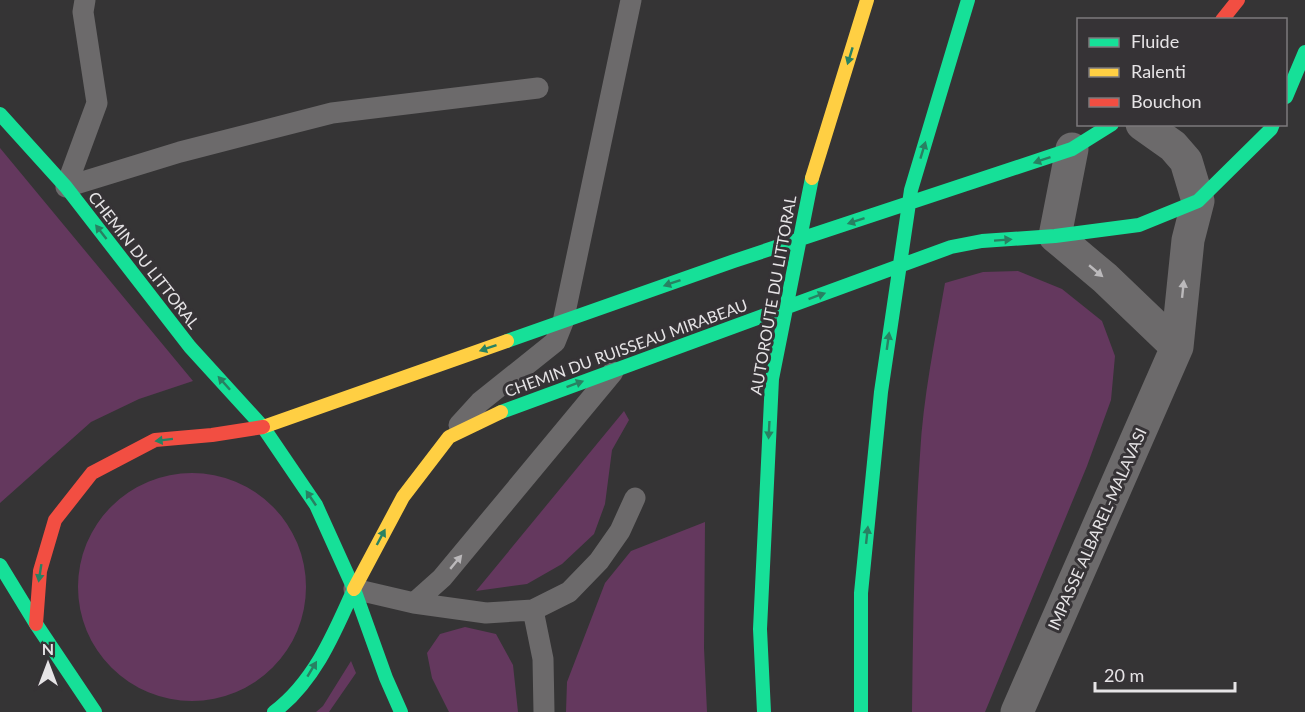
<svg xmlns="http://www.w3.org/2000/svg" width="1305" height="712" font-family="Lato,sans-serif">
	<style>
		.green { fill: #64385e }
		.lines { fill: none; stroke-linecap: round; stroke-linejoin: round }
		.lane { stroke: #6c6a6b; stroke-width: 21 }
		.street { stroke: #6c6a6b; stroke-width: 33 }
		.fast { stroke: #16e098; stroke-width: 14 }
		.slow { stroke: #ffcf43; stroke-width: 14 }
		.jam { stroke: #f24e42; stroke-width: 14 }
		.oneway { fill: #288162 }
		.oneway2 { fill: #bbb9bb }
		.labels { text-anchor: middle; stroke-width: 6; stroke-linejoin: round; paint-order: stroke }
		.street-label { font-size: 16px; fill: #e6e4e6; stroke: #363336 }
	</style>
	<rect width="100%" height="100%" fill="#353435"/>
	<path class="green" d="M0 148 193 381 139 399 91 422 0 503Z
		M1018 271 1062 289 1102 321 1115 356 1111 400 1087 466 985 712H912C913 627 914 541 920 455 923 398 935 340 945 283L983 272Z
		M624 411 629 420 612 450 605 504 594 534 562 564 527 584 476 591Z
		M78 587a114 114 0 1 1 228 0a114 114 0 1 1-228 0Z
		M705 522 704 648 707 712H566L567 682 605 583 631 551Z
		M465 627 496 634 513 665 518 712H449L432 678 427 653 440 634Z
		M351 661 356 673 329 712H316L323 706Z"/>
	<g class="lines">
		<path class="lane" d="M66 187 180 152 332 113 538 88
			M66 187 97 103 83 12 85 0
			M459 425 480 402 555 342 563 322 631 0
			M354 589 414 603 486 613 533 610 569 592 599 561 620 531 635 498
			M414 603 442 578 613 372
			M533 610 543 659 544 712"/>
		<path class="street" d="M1072 149 1055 236 1105 278 1177 347
			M1017 712 1177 347 1188 240 1198 201 1186 161 1173 146 1142 124"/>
		<path class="fast" d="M1286 97 1305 52
			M0 114 66 187 190 347 263 427 316 505 354 589 386 678 401 712
			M507 341 734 261 1072 149 1112 124
			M501 412 951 247 982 241 1055 236 1139 225 1198 201 1271 129 1273 124
			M0 565 36 624 95 712
			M274 712C314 682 334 634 354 589
			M764 712 760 629 772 379 812 178
			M861 712V593L881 392 911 190 968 0"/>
		<path class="slow" d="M812 178 867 0
			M263 427 507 341
			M354 589 403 497 449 437 501 412"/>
		<path class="jam" d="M1222 20 1238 0
			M36 624 40 571 55 520 92 473 155 440 212 435 263 427"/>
	</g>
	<defs><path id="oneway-solid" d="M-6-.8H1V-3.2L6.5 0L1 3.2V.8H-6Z" transform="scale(1.5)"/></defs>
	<g class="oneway">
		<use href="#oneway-solid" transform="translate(850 56) rotate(107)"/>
		<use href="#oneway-solid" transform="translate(923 150) rotate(-73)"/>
		<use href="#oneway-solid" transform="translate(1042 160) rotate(161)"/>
		<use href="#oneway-solid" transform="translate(856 221) rotate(162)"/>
		<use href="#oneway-solid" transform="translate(101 232) rotate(-128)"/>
		<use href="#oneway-solid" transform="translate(1003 240) rotate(-4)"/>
		<use href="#oneway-solid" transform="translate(672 283) rotate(161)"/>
		<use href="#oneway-solid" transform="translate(817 296) rotate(-20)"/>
		<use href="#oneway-solid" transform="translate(888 341) rotate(-82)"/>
		<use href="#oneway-solid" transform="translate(488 348) rotate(161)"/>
		<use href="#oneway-solid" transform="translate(224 383) rotate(-132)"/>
		<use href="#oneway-solid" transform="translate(575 384) rotate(-20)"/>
		<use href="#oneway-solid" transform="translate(769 430) rotate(93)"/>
		<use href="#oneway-solid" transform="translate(164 440) rotate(173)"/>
		<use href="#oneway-solid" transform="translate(311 498) rotate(-124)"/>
		<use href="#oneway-solid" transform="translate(867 535) rotate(-84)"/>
		<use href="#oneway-solid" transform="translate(381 537) rotate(-62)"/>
		<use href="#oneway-solid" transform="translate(40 573) rotate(99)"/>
		<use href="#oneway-solid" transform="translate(312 669) rotate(-59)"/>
	</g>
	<g class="oneway2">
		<use href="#oneway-solid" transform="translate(1096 271) rotate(40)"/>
		<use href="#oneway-solid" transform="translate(1183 289) rotate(-84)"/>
		<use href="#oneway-solid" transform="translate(456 562) rotate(-50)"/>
	</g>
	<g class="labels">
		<g class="street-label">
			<text transform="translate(144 260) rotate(52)" y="6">CHEMIN DU LITTORAL</text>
			<text transform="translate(773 295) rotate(-80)" y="6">AUTOROUTE DU LITTORAL</text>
			<text transform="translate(626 348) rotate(-20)" y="6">CHEMIN DU RUISSEAU MIRABEAU</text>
			<text transform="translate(1097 529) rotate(-66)" y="6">IMPASSE ALBAREL-MALAVASI</text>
		</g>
	</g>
	<rect x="1077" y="18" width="210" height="108" fill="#363336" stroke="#7c7a7c" stroke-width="1.5"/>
	<rect x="1089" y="38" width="30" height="9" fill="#16e098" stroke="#7c7a7c" stroke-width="1.5"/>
	<text x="1131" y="48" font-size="18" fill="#e6e4e6">Fluide</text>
	<rect x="1089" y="68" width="30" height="9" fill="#ffcf43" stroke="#7c7a7c" stroke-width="1.5"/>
	<text x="1131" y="78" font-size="18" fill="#e6e4e6">Ralenti</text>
	<rect x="1089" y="98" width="30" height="9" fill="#f24e42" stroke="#7c7a7c" stroke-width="1.5"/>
	<text x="1131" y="108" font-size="18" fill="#e6e4e6">Bouchon</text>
	<g transform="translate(48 664)" stroke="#363336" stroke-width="4.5" paint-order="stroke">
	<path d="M0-4.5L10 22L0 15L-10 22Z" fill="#e6e4e6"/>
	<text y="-9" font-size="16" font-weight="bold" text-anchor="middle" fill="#e6e4e6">N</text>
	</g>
	<path d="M1095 682v9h140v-9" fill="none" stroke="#e6e4e6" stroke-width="3"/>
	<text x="1104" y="682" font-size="18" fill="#e6e4e6" stroke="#363336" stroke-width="4.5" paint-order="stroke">20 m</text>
</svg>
